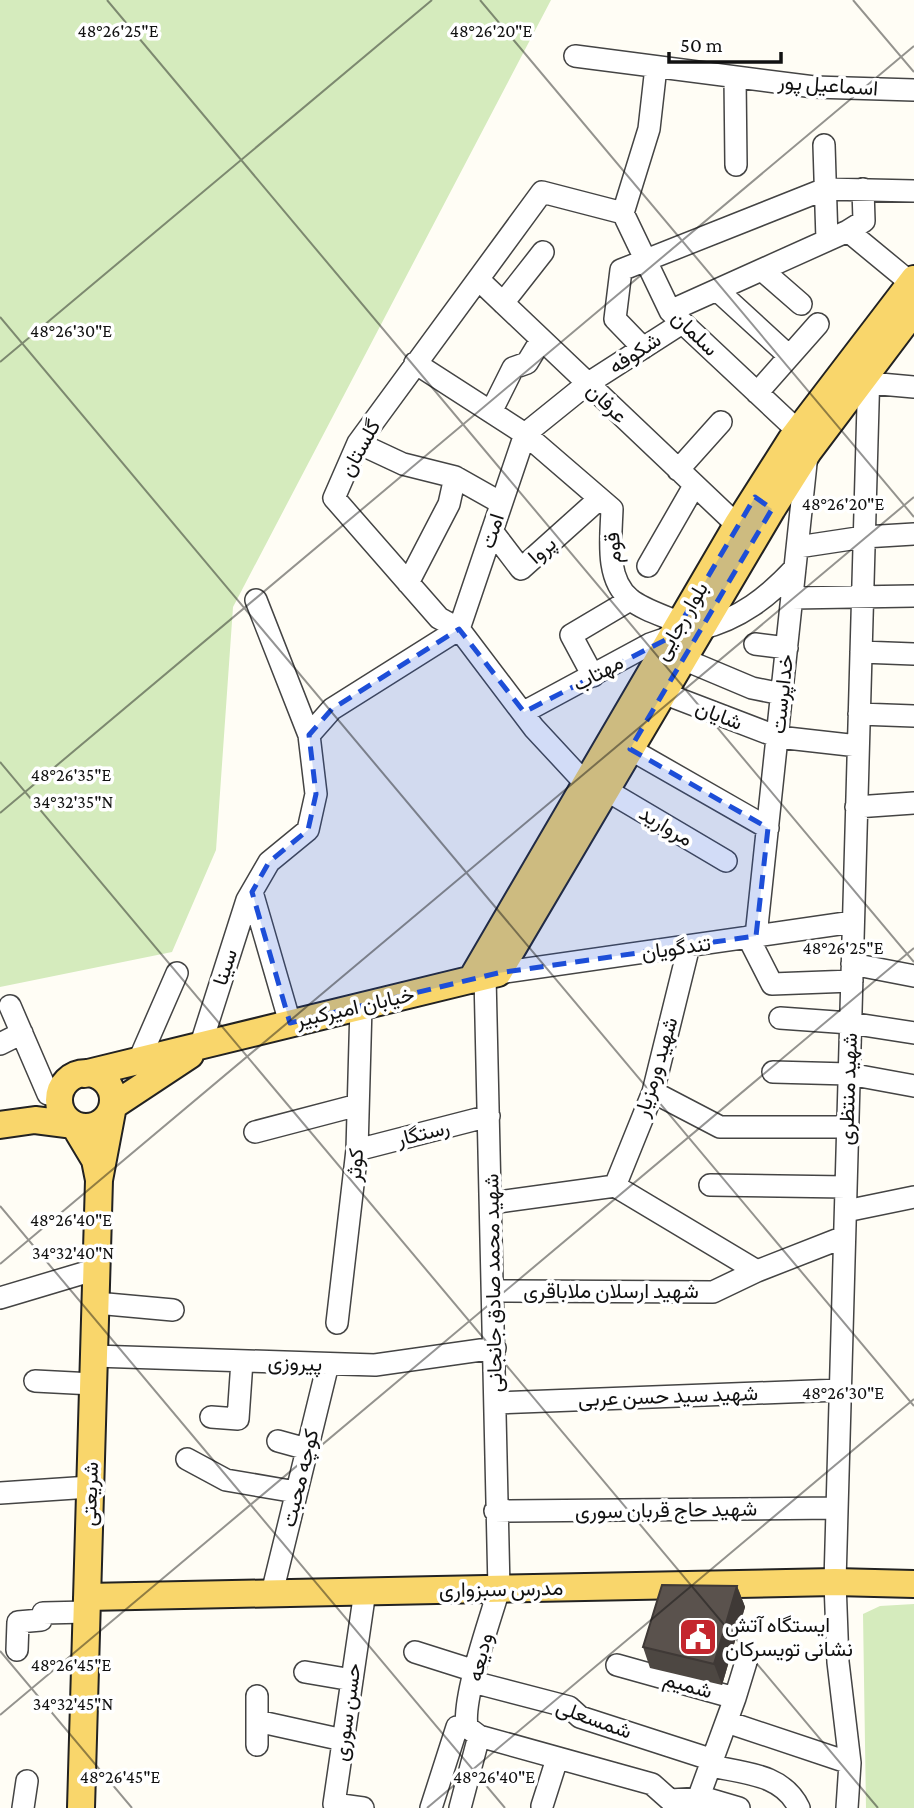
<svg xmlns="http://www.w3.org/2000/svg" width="914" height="1808" font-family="'Crimson Pro',Vazirmatn,serif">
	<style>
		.green { fill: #d5ebbd }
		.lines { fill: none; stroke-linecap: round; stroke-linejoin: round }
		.minor-casing { stroke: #444; stroke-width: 24 }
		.major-casing { stroke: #222; stroke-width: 30 }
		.minor { stroke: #fff; stroke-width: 21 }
		.major { stroke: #f9d66b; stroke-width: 26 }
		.wall { fill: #4d4742 }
		.shaded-wall { fill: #3f3936 }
		.building { fill: #5a524d; stroke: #3f3936; stroke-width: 2 }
		.marked { fill: #1d4ed8; fill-opacity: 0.2; stroke: #1d4ed8; stroke-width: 5; stroke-dasharray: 14 9; stroke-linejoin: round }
		.ticks { fill: none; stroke: #111; stroke-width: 2; stroke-opacity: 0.45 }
		.labels { text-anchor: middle; stroke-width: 7; stroke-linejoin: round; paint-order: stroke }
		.street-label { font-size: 21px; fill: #111; stroke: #fff }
		.poi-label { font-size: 21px; fill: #111; stroke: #fff; text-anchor: start }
		.ticks-label { font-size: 18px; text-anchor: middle; fill: #111; stroke: #fff; stroke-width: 7; stroke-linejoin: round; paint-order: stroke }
	</style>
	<rect width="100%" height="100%" fill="#fffdf5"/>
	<path class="green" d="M0 0H551L233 607 216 850 172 952 0 987Z
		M914 1604V1808H866L863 1614 880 1606Z"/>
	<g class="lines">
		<defs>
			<path id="minor" d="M575 56 814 87 914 90
				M735 77 736 165
				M824 145 827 240
				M863 189 864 221 848 231 911 283
				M623 213 670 311 798 431
				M623 213 649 129 656 67
				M762 270 801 304
				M479 280 737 525
				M717 290 789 356
				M503 303 543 252
				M670 311 848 231
				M643 348 615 319 621 270 825 189 914 191
				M415 363 525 434 612 509C611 538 605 579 630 599 643 610 665 616 680 623
				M869 383 914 387
				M757 393 818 324
				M491 412 513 368 527 363 541 340
				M358 443 403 464 455 477 501 503
				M678 470 721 422
				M492 531 521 569 599 499
				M798 547 864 537 914 534
				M648 566 694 486
				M408 583 449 504 455 477
				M792 598 914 596
				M256 600 309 735
				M700 629C740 619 768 597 795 568
				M755 644 787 648
				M861 652 914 654
				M683 659 752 688 782 694
				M593 676 571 635 630 600
				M663 693 778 737 858 746
				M524 712 650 644 673 636
				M859 714 914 716
				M630 749 768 828
				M586 784 534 728 459 629 439 618 334 498 358 443 542 192 623 213
				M606 790 726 861
				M856 807 914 803
				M252 892 290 1023
				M756 936 807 454
				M748 937 772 984 852 981
				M852 964 914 976
				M498 973 853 922
				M10 1006 48 1094
				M780 1018 850 1023 914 1033
				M0 1044 22 1033
				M201 1044 247 900 269 862 308 830 316 794 309 735 332 709 459 629 525 434 587 384 682 323
				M139 1060 177 973
				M773 1072 849 1074 914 1086
				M653 1092 720 1127H847
				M255 1132 358 1105
				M357 1150 489 1116
				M710 1185 846 1187
				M615 1186 653 1092 689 946
				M491 1203 615 1186 757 1271
				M846 1211 914 1197
				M493 1291 713 1292 757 1271 844 1237
				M0 1298 97 1269
				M96 1303 173 1310
				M337 1323 357 1150 361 1006
				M94 1356 375 1365 495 1348
				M35 1381 93 1384
				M495 1403 840 1390
				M211 1417 238 1419 242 1361
				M278 1441 307 1449
				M187 1459 226 1480 296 1492
				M0 1493 90 1487
				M495 1511 837 1508
				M272 1593 328 1364
				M17 1650 18 1622 41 1620 43 1613 87 1612
				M415 1652 475 1671
				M617 1665 735 1698 698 1799
				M305 1672 352 1680
				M473 1682 569 1707 580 1717 713 1760
				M257 1696V1721L343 1740
				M735 1698 746 1662
				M257 1721V1745
				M727 1722 850 1763
				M467 1727C462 1698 490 1620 499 1589L485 976
				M711 1766C744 1773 783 1774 799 1808
				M542 1806 557 1759
				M23 1808 27 1781
				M363 1808 334 1804 365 1591
				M431 1808 457 1727H467L479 1736 652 1784 670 1800 705 1798 739 1808
				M460 1808 479 1736
				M847 1808 850 1763 838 1662 835 1582 869 369"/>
			<path id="major" d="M471 980 737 525 791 440 914 279
				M59 1100a27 27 0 1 1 54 0a27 27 0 1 1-54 0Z
				M84 1074 498 973 772 509 808 452 914 311
				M0 1125 35 1120 74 1125 95 1160 99 1180 113 1106 190 1055
				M87 1597 835 1582 914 1584
				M81 1808 99 1180"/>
		</defs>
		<use href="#minor" class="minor-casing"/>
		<use href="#major" class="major-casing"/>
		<use href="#minor" class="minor"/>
		<use href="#major" class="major"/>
	</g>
	<path class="wall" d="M737 1586 745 1607 722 1685 650 1668 643 1647Z"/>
	<path class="shaded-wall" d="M737 1586 745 1607 722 1685 714 1664Z"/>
	<path class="building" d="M662 1585 737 1586 714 1664 643 1647Z"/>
	<path class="marked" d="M755 497 772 509 630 749 768 828 756 936 498 973 290 1023 252 892 269 862 308 830 316 794 309 735 332 709 459 629 524 712 673 636Z"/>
	<path class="ticks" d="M107 0 914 962M480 0 914 517M853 0 914 72M0 317 914 1406M0 362 432 0M0 762 878 1808M0 813 914 46M0 1206 505 1808M0 1264 914 497M0 1651 132 1808M0 1715 914 948M427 1808 914 1399"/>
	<defs>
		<symbol id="civic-square" viewBox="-11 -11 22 22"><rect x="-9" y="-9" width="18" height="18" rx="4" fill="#c4262e" stroke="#fff"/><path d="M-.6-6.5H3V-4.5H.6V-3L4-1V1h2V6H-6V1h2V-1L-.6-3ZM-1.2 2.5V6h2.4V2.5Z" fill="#fff"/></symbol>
	</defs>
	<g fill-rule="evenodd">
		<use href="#civic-square" x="676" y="1615" width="44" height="44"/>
	</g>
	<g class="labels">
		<g class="street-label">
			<text transform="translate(828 85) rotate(4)" y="7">اسماعیل پور</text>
			<text transform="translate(695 333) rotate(44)" y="7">سلمان</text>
			<text transform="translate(635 353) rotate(-33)" y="7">شکوفه</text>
			<text transform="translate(607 403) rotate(44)" y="7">عرفان</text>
			<text transform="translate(360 448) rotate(-61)" y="7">گلستان</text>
			<text transform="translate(492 531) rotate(-72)" y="7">امت</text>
			<text transform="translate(613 548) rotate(-95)" y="7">قوم</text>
			<text transform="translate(542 550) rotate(-42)" y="7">پروا</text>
			<text transform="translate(681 621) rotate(-60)" y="7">بلوار رجایی</text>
			<text transform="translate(598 673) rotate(-28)" y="7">مهتاب</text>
			<text transform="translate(782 694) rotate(-84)" y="7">خداپرست</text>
			<text transform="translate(719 715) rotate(21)" y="7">شایان</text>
			<text transform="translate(666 826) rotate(31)" y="7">مروارید</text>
			<text transform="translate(676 948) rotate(-8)" y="7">تندگویان</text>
			<text transform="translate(225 967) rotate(-72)" y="7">سینا</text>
			<text transform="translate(355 1007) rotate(-13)" y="7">خیابان امیرکبیر</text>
			<text transform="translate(656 1067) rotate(-73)" y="7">شهید ورمزیار</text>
			<text transform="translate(848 1089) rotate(-88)" y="7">شهید منتظری</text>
			<text transform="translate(423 1133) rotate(-14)" y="7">رستگار</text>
			<text transform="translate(355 1165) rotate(-85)" y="7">کوثر</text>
			<text transform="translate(493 1283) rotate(-91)" y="7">شهید محمد صادق جانجانی</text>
			<text x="611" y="1298">شهید ارسلان ملاباقری</text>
			<text transform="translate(295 1363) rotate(2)" y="7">پیروزی</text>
			<text transform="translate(668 1396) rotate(-2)" y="7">شهید سید حسن عربی</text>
			<text transform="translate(300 1478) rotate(-76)" y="7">کوچه محبت</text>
			<text transform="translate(90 1494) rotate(-88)" y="7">شریعتی</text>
			<text transform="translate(666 1510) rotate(-1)" y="7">شهید حاج قربان سوری</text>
			<text transform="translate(501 1589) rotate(-1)" y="7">مدرس سبزواری</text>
			<text transform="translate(480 1657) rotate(-76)" y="7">ودیعه</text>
			<text transform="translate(688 1685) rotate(16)" y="7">شمیم</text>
			<text transform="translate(347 1712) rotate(-82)" y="7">حسن سوری</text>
			<text transform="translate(594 1719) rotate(20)" y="7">شمسعلی</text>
		</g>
		<g class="poi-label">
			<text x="725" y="1632">ایستگاه آتش<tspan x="725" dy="24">نشانی تویسرکان</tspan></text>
		</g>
	</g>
	<g class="ticks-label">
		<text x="118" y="37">48°26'25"E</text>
		<text x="491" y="37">48°26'20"E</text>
		<text x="71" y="337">48°26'30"E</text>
		<text x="843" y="510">48°26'20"E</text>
		<text x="71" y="781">48°26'35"E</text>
		<text x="73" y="808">34°32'35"N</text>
		<text x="843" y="954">48°26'25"E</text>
		<text x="71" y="1226">48°26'40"E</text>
		<text x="73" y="1259">34°32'40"N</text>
		<text x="843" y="1399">48°26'30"E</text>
		<text x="71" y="1671">48°26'45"E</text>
		<text x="73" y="1710">34°32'45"N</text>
		<text x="120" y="1783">48°26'45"E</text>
		<text x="494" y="1783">48°26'40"E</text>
	</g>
	<path d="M669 52v10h112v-10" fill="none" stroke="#111111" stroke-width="3.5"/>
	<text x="680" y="52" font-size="21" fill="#111111" stroke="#ffffff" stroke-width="5" paint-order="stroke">50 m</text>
</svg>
